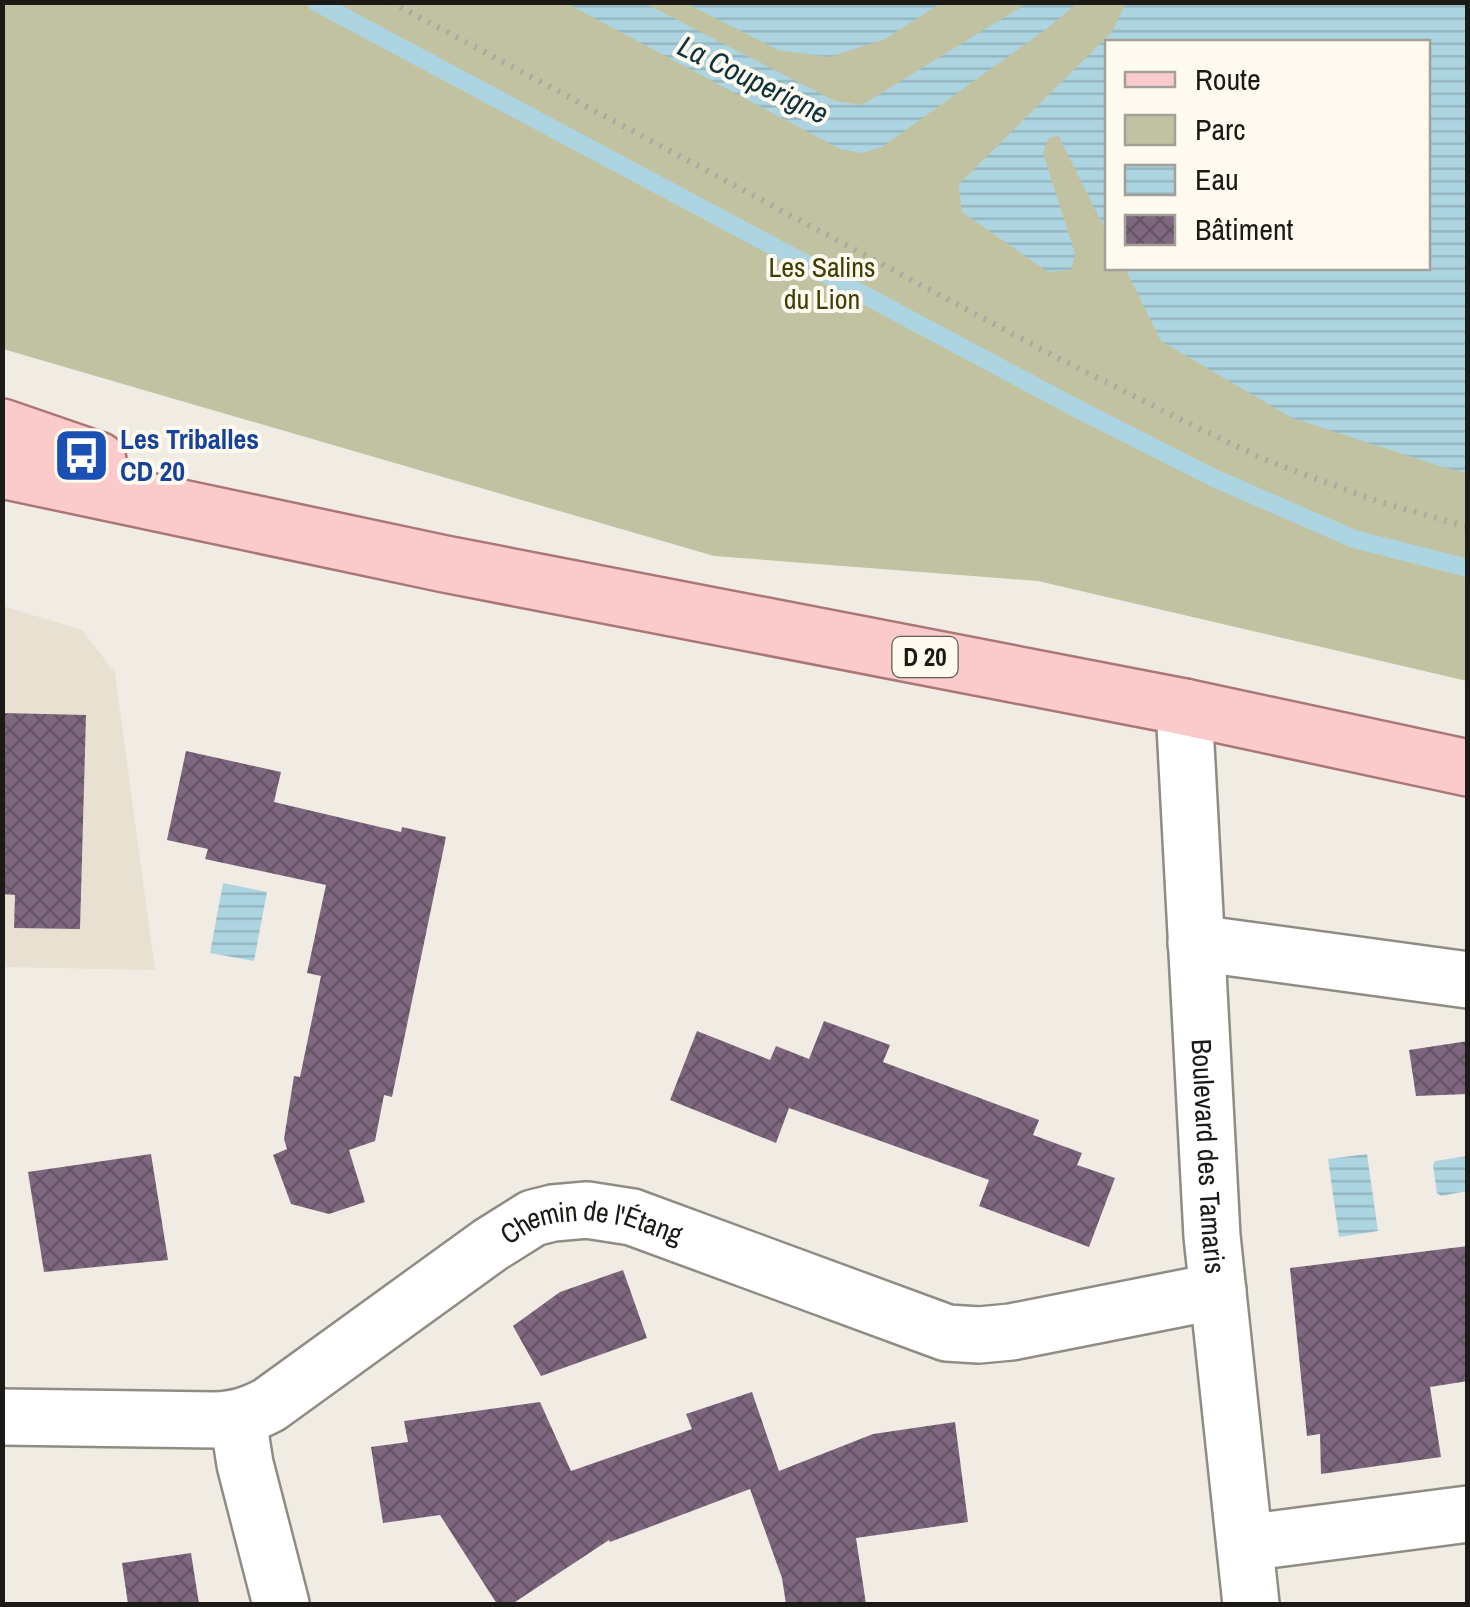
<svg xmlns="http://www.w3.org/2000/svg" width="1470" height="1607" font-family="'Archivo Narrow',sans-serif">
	<style>
		.built { fill: #e8e1d1 }
		.park { fill: #c0c2a2; fill-rule: evenodd }
		.water { fill: url(#water-rules) }
		.lines { fill: none; stroke-linecap: round; stroke-linejoin: round }
		.stream { stroke: #add5e1; stroke-width: 18 }
		.building { fill: url(#building-cross-hatch) }
		.minor-casing { stroke: #8f8c83; stroke-width: 60 }
		.major-casing { stroke: #ab7675; stroke-width: 60 }
		.path { stroke: #aba8a0; stroke-width: 6; stroke-dasharray: 2.5 8; stroke-linecap: butt }
		.minor { stroke: #fff; stroke-width: 55 }
		.major { stroke: #fbcbcb; stroke-width: 55 }
		.labels { text-anchor: middle; stroke-width: 8; stroke-linejoin: round; paint-order: stroke }
		.shield { fill: #fefaf0; stroke: #5f5d57; stroke-width: 2.5 }
		.shield-label { font-size: 25px; font-weight: bold; fill: #1b1a16 }
		.park-label { font-size: 28px; fill: #3d3f03; stroke: #fefaf0 }
		.transit-label { font-size: 28px; font-weight: bold; fill: #164399; stroke: #fefaf0; text-anchor: start }
		.street-label { font-size: 28px; fill: #1b1a16; stroke: #fefaf0 }
		.water-label { font-size: 30px; font-style: italic; fill: #0c323c; stroke: #fefaf0 }
	</style>
	<defs>
		<pattern id="water-rules" width="6" height="5" patternUnits="userSpaceOnUse" patternTransform="scale(2.5)"><rect width="6" height="5" fill="#add5e1"/><path d="M0 2.5h6" fill="none" stroke="#94b6c0"/></pattern>
		<pattern id="building-cross-hatch" width="8" height="8" patternUnits="userSpaceOnUse" patternTransform="scale(2.5)"><rect width="8" height="8" fill="#7e677f"/><path d="M0 0l8 8M0 8l8-8" fill="none" stroke="#665467"/></pattern>
	</defs>
	<rect width="100%" height="100%" fill="#f0ece3"/>
	<path class="built" d="M3 606 82 630 115 673 155 970 3 967Z"/>
	<path class="park" d="M2 3H1467V681L1038 581 714 556 3 349ZM1108 42H1428V268H1108Z"/>
	<path class="water" d="M566 3H644L835 101 862 105 1024 5V3H1077L1049 27 882 147 862 153 840 149Z
		M686 3H941L885 39 830 57 778 50Z
		M1126 3H1467V473L1443 467 1292 418 1161 341 1125 268H1428V42H1108L1107 233 1058 135 1048 139 1043 153 1075 254 1071 270 1048 272 962 212 959 184 1112 32Z
		M223 883 267 892 254 961 210 953Z
		M1367 1154 1378 1231 1339 1237 1328 1159Z
		M1467 1156V1191L1441 1196 1437 1193 1433 1165 1435 1161Z"/>
	<g class="lines">
		<path class="stream" d="M316 2 1072 406 1214 478 1354 539 1468 568"/>
	</g>
	<path class="building" d="M2 713 86 715 80 929 14 928 15 895 2 894Z
		M186 751 281 772 274 802 401 832 402 827 446 837 392 1097 384 1095 375 1141 349 1150 365 1202 329 1214 291 1204 273 1155 287 1149 284 1139 294 1076 300 1077 321 976 307 973 326 885 205 859 208 849 167 840Z
		M824 1021 890 1045 883 1062 1039 1120 1033 1135 1082 1153 1077 1165 1115 1178 1089 1247 979 1206 989 1180 789 1108 776 1143 670 1100 697 1031 770 1060 776 1046 809 1059Z
		M1468 1041V1094L1416 1096 1409 1050Z
		M151 1154 168 1260 44 1272 28 1172Z
		M1468 1246V1381L1430 1387 1441 1457 1321 1474 1320 1434 1307 1436 1290 1268Z
		M623 1270 647 1338 541 1376 513 1326 560 1292Z
		M752 1392 779 1471 873 1434 955 1422 968 1522 856 1538 866 1604H786L782 1578 750 1489 610 1542 609 1540 512 1604H497L440 1515 383 1523 371 1447 408 1442 404 1421 540 1402 571 1471 692 1429 686 1414Z
		M191 1553 199 1604H128L122 1563Z"/>
	<g class="lines">
		<defs>
			<g id="minor">
				<path id="s1" d="M1184 707 1212 1236 1251 1604"/>
				<path d="M1196 943 1468 980"/>
				<path id="s2" d="M2 1417 215 1420C236 1419 250 1415 269 1405L490 1245 533 1218 553 1213 587 1210 632 1217 947 1333 979 1335 1011 1332 1218 1291"/>
				<path d="M238 1419 245 1464 281 1604"/>
				<path d="M1245 1543 1468 1514"/>
			</g>
			<path id="major" d="M2 427 98 460
				M2 470 445 564 1184 707 1468 768"/>
		</defs>
		<use href="#minor" class="minor-casing"/>
		<use href="#major" class="major-casing"/>
		<path class="path" d="M391 2 1052 355 1196 427 1268 461 1380 502 1468 527"/>
		<use href="#minor" class="minor"/>
		<use href="#major" class="major"/>
	</g>
	<defs>
		<symbol id="bus-square" viewBox="-11 -11 22 22"><rect x="-9" y="-9" width="18" height="18" rx="4" fill="#1a4fb4" stroke="#fefaf0"/><path d="M-5-6H5V4H4V6H2V4H-2V6H-4V4H-5ZM-3.5-4V0h7V-4ZM-3.5 1.2v1.5H-2V1.2ZM2 1.2v1.5H3.5V1.2Z" fill="#fff"/></symbol>
	</defs>
	<g fill-rule="evenodd">
		<use href="#bus-square" x="50" y="424" width="63" height="63"/>
	</g>
	<g class="labels">
		<rect class="shield" x="892.5" y="637" width="65" height="40" rx="8"/>
		<g class="shield-label">
			<text x="925" y="666">D 20</text>
		</g>
		<g class="park-label">
			<text x="822" y="277">Les Salins<tspan x="822" dy="32">du Lion</tspan></text>
		</g>
		<g class="transit-label">
			<text x="120" y="449">Les Triballes<tspan x="120" dy="32">CD 20</tspan></text>
		</g>
		<g class="street-label">
			<text dy="10" stroke="none"><textPath href="#s1" startOffset="450">Boulevard des Tamaris</textPath></text>
			<text dy="10" stroke="none"><textPath href="#s2" startOffset="652">Chemin de l'Étang</textPath></text>
		</g>
		<g class="water-label">
			<text transform="translate(753 80) rotate(26)" y="10">La Couperigne</text>
		</g>
	</g>
	<rect width="1470" height="1607" fill="none" stroke="#1b1a16" stroke-width="10"/>
	<rect x="1105" y="40" width="325" height="230" fill="#fefaf0" stroke="#a3a099" stroke-width="2.5"/>
	<rect x="1125" y="72" width="50" height="15" fill="#fbcbcb" stroke="#a3a099" stroke-width="2.5"/>
	<text x="1195" y="90" font-size="30" fill="#1b1a16">Route</text>
	<rect x="1125" y="115" width="50" height="30" fill="#c0c2a2" stroke="#a3a099" stroke-width="2.5"/>
	<text x="1195" y="140" font-size="30" fill="#1b1a16">Parc</text>
	<rect x="1125" y="165" width="50" height="30" fill="url(#water-rules)" stroke="#a3a099" stroke-width="2.5"/>
	<text x="1195" y="190" font-size="30" fill="#1b1a16">Eau</text>
	<rect x="1125" y="215" width="50" height="30" fill="url(#building-cross-hatch)" stroke="#a3a099" stroke-width="2.5"/>
	<text x="1195" y="240" font-size="30" fill="#1b1a16">Bâtiment</text>
</svg>
